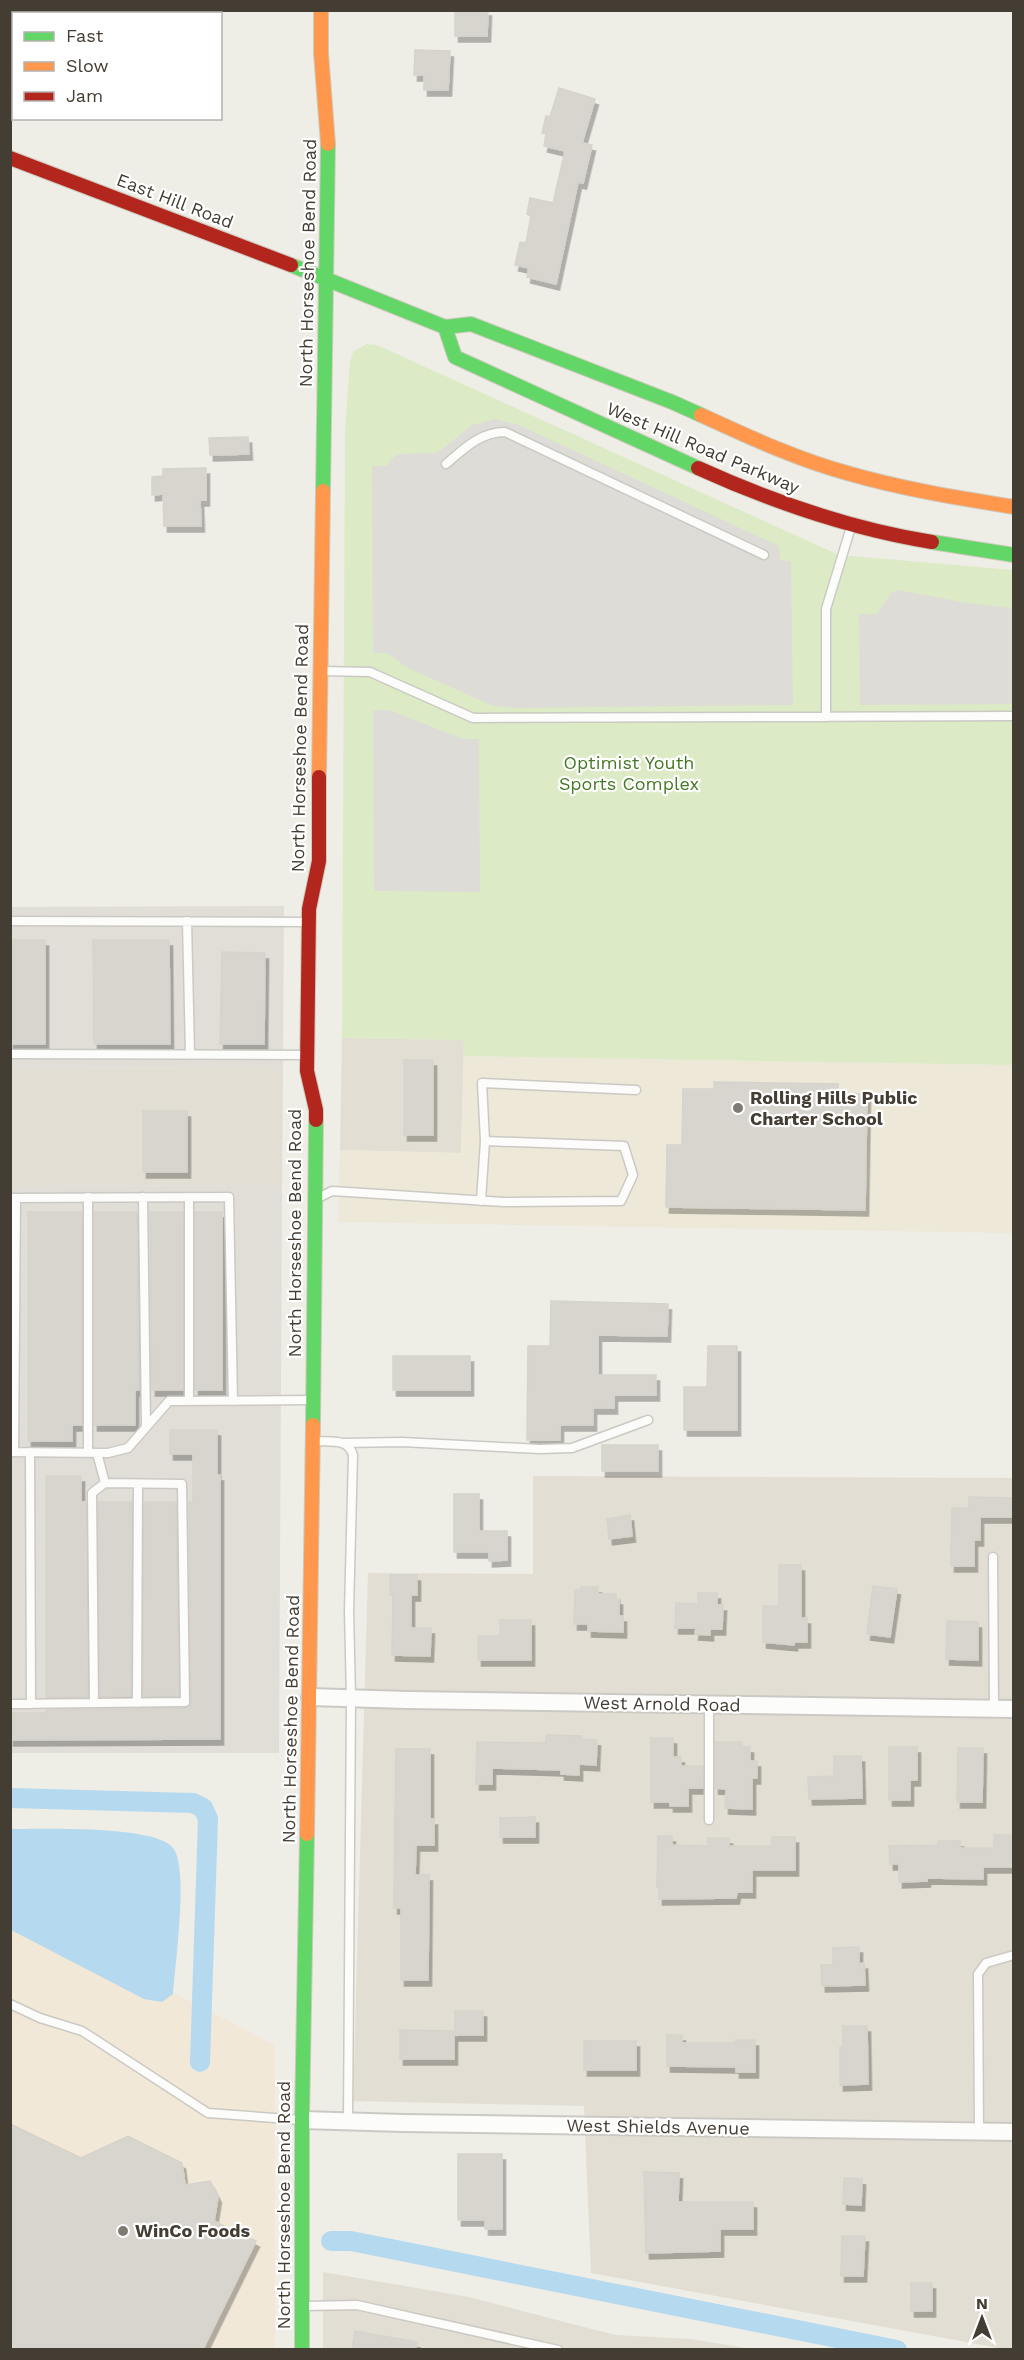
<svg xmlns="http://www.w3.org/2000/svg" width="1024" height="2360" font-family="'Work Sans',sans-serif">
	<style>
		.residential { fill: #e3ded3 }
		.commercial { fill: #f2e8d8 }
		.industrial { fill: #e1ded8 }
		.education { fill: #ede8d8 }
		.green { fill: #dcebc5 }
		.parking { fill: #dedcd6 }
		.water { fill: #b5d9ef }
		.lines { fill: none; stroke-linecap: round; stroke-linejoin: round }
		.canal { stroke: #b5d9ef; stroke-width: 20 }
		.building { fill: #d8d5cf; stroke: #d6d3cc; stroke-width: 1.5; filter: url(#shadow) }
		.lane-casing { stroke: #cbc9c3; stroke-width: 11 }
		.street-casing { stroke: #cbc9c3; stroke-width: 20 }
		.fast-casing { stroke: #cecabd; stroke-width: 16 }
		.slow-casing { stroke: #cecabd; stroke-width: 16 }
		.jam-casing { stroke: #cecabd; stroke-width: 16 }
		.lane { stroke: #fcfcfb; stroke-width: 8 }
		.street { stroke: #fcfcfb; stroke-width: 16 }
		.fast { stroke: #63d668; stroke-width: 14 }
		.slow { stroke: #ff974d; stroke-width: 14 }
		.jam { stroke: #b3261e; stroke-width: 14 }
		.poi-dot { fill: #807b72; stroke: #fff; stroke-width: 2 }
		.labels { text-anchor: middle; stroke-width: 4.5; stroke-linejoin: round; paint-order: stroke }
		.street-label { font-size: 18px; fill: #443d33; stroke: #fff }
		.park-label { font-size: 18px; fill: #467825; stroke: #fff }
		.poi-label { font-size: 18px; font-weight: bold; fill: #443d33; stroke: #fff; text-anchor: start }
	</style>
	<defs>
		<filter id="shadow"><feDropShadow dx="3.5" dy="6" stdDeviation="0" flood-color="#0004"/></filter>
	</defs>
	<rect width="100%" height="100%" fill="#eeede6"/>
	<path class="residential" d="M342 1038 464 1040 461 1153 340 1150Z
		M283 1067 282 1185 11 1186 10 1068Z
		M533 1476 1013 1478V2349H1004L591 2273 584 2106 353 2101 368 1573 533 1574Z
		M323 2272 469 2297 615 2335 690 2339 752 2349 323 2350Z"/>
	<path class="commercial" d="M10 1909 275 2045V2349H11Z"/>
	<path class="industrial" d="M284 906 283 1067 11 1068 10 907Z
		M282 1185 279 1753H11L10 1186Z"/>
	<path class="education" d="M464 1056 1013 1065V1233L338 1222 340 1150 461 1153Z"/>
	<path class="green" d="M367 344 377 345 839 555 1013 570V1065L464 1056 463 1040 342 1038 345 432 350 360 354 351Z"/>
	<path class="parking" d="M495 419 519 425 779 546 780 560 791 561 793 705 513 708 491 705 408 668 387 653H373L372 466H388L389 461 398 454 435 453 441 450 472 425Z
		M898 590 968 603 1013 608V704L860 705 859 614H877L891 593Z
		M373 710H389L463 739H479L480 892 374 891Z"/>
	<path class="water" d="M10 1829C41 1829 156 1825 173 1848 189 1868 175 1966 173 1994L162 2002 144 1999 11 1930Z"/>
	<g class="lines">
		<path class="canal" d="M10 1798 193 1803 203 1808 208 1819 200 2062
			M331 2241H351L897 2350"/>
	</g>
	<path class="building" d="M455 10H488L487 36H455Z
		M415 50 450 51 448 90H424V75H414Z
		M559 88 595 99 582 143 592 145 583 183 578 182 556 284 527 277 529 268 515 265 520 242 526 243 531 216 527 214 530 198 553 203 565 151 544 146 546 134 542 133 546 116 550 117Z
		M248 437 249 454 210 455 209 438Z
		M206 468V500H200L201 526H164L163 494 152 495V477L163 476V469Z
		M10 940H45V1044H10Z
		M93 940H169L170 1044H94Z
		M222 952 265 953 264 1044H220Z
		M404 1060H433V1135H404Z
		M714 1082 838 1084V1093L867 1094 865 1210 666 1207 667 1145H682L683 1089H714Z
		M143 1111H187V1172H143Z
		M28 1212H82V1425H72V1441H28Z
		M94 1212H137L139 1390H135V1425H94Z
		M150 1212H183V1390H152Z
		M195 1212H222V1390H195Z
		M551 1301 668 1304 667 1336 598 1335V1375H656V1395H614V1408H593V1425H560V1440H527L528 1346H550Z
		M708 1346H737V1430H684V1387H707Z
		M393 1356H470V1390H393Z
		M170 1430H217V1475H220V1739L10 1740V1713H46V1710L185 1708 191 1705 189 1502H193V1454H170Z
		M602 1445H658V1471H602Z
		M46 1476H81V1502H86L88 1697H46Z
		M454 1494H479V1531H507V1560L489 1561V1552H454Z
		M969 1497 1014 1498V1517H980V1540H974V1566H951L952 1508H969Z
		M98 1502H132L131 1696 100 1697Z
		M144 1502H176L179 1696H143Z
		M630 1515 632 1536 609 1539 607 1519Z
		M779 1565H801V1618H807V1642H794V1645L763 1642V1606H779Z
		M390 1575H417V1595H411V1628H431L430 1656 392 1655 393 1595H390Z
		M873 1586 897 1589 890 1637 867 1634Z
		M581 1587H598V1594H616V1599H619V1616H623V1632L588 1631V1624H574L575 1590H581Z
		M698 1593H717V1605H723L722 1629H710V1635L695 1634 696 1628H675L676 1603 698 1604Z
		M500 1620H531V1660H478V1636H500Z
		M947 1621 978 1622V1660L946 1659Z
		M546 1735 582 1736V1739L597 1740 596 1765 579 1764V1775L561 1774V1770L492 1768V1784H476L477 1742 546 1743Z
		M651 1738H673V1757H681V1766H703V1788H688V1806H670V1802H651Z
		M715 1742H742V1747H750V1761H757V1778H752V1809L725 1808 726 1789 715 1788Z
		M889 1747H917V1780H910V1800H889Z
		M958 1748H983L982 1802H957Z
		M396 1749H430V1819H434V1845H416L415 1875H429L428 1980H401V1908H394Z
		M834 1756H861L862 1798 809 1799 808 1777 834 1776Z
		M535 1817V1837H500V1818Z
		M994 1835H1014V1867H983V1879L927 1878V1881L899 1882V1864H890L889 1846 938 1845V1841H960V1848H994Z
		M658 1836H672V1845L708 1846V1838H729V1846H772V1837H795V1870H752V1892H737L736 1898 659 1899V1887H657Z
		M859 1947V1964L864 1963 865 1985 822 1986 821 1965H833V1948Z
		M455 2011H483V2035H455Z
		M843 2026H867L868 2084 840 2085V2047H843Z
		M400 2030 454 2031V2059H400Z
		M667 2035H682V2043H736V2040H755V2072H736V2067L667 2066Z
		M584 2041H636V2070H584Z
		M10 2124 81 2158 128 2136 182 2163 185 2185 210 2181 218 2197 214 2221 256 2241 203 2349H10Z
		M458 2154H502V2229H485V2220H458Z
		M644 2172 679 2173 678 2202H753V2229H720V2251L646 2253Z
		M844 2178 862 2179 861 2205 843 2204Z
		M842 2236H865L863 2276H841Z
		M911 2283H932V2311H911Z
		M355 2331 417 2342 416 2349H352Z"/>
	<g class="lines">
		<defs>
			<path id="lane" d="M446 464C464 449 480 432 505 432L764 555
				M322 671 370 672 473 718 1014 716
				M826 717V609L851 527
				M10 921 306 922
				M187 921 190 1054
				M10 1054 304 1055
				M143 1197 146 1426
				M189 1197V1400
				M10 1198 229 1197 233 1401
				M318 1198 332 1191 504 1202 621 1201 633 1175 624 1146 485 1141
				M481 1201 485 1141 482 1083 636 1090
				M316 1441C331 1442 348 1438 353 1455L349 1611 351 1698 348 2121
				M344 1443 402 1442 540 1449 572 1448 648 1420
				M10 1452 108 1453 128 1448 169 1401 310 1400
				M14 1452 16 1198
				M30 1452 31 1704
				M88 1452V1197
				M993 1557 994 1709
				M94 1703 92 1493 105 1483
				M137 1703 138 1484
				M10 1704 185 1702 182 1484 105 1483 97 1453
				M709 1704V1820
				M10 2004 40 2018 82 2031 208 2113 302 2120
				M979 2131 978 1974 986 1963 1014 1955
				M305 2306 357 2305 558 2350"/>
			<path id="street" d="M310 1697 407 1700 1014 1709
				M302 2120 403 2123 1014 2132"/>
			<path id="fast" d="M291 265 445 327 471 324 672 402 701 415
				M445 327 455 357 698 468
				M323 491 328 144
				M932 542 1014 555
				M313 1425 316 1120
				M302 2350V2120L307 1834"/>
			<path id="slow" d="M321 10V53L328 144
				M701 415C749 437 796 459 847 473 902 489 958 498 1014 507
				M319 777 323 491
				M307 1834 313 1425"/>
			<path id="jam" d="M10 158 291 265
				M698 468C773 502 851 529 932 542
				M316 1120V1110L307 1071 309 909 319 861V777"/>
		</defs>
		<use href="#lane" class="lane-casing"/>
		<use href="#street" class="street-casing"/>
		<use href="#fast" class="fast-casing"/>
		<use href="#slow" class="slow-casing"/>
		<use href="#jam" class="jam-casing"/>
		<use href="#lane" class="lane"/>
		<use href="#street" class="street"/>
		<use href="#fast" class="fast"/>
		<use href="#slow" class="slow"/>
		<use href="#jam" class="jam"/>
	</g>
	<g class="poi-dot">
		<circle cx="738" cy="1108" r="6"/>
		<circle cx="123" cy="2231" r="6"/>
	</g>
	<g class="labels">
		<g class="street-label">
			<text transform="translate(175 201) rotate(21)" y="6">East Hill Road</text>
			<text transform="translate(308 263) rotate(-89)" y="6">North Horseshoe Bend Road</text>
			<text transform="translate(703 448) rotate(23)" y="6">West Hill Road Parkway</text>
			<text transform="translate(300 748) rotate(-89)" y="6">North Horseshoe Bend Road</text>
			<text transform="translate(295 1233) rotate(-90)" y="6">North Horseshoe Bend Road</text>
			<text transform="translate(662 1704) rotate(1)" y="6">West Arnold Road</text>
			<text transform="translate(291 1719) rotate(-89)" y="6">North Horseshoe Bend Road</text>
			<text transform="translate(658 2127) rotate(1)" y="6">West Shields Avenue</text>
			<text transform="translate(284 2205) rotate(-90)" y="6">North Horseshoe Bend Road</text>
		</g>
		<g class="park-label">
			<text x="629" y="769">Optimist Youth<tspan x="629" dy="21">Sports Complex</tspan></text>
		</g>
		<g class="poi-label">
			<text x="750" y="1104">Rolling Hills Public<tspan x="750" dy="21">Charter School</tspan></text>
			<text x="135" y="2237">WinCo Foods</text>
		</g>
	</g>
	<rect width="1024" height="2360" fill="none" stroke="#443d33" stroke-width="24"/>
	<rect x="12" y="12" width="210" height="108" fill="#ffffff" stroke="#b4b1ad" stroke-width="1.5"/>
	<rect x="24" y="32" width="30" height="9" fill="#63d668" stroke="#b4b1ad" stroke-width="1.5"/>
	<text x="66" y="42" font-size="18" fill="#443d33">Fast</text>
	<rect x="24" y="62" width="30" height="9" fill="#ff974d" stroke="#b4b1ad" stroke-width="1.5"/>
	<text x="66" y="72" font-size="18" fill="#443d33">Slow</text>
	<rect x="24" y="92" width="30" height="9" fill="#b3261e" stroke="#b4b1ad" stroke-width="1.5"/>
	<text x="66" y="102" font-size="18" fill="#443d33">Jam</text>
	<g transform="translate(982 2318)" stroke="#ffffff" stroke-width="4.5" paint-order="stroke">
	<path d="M0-4.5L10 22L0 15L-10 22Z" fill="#443d33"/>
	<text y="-9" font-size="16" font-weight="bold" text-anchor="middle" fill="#443d33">N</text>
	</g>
</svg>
